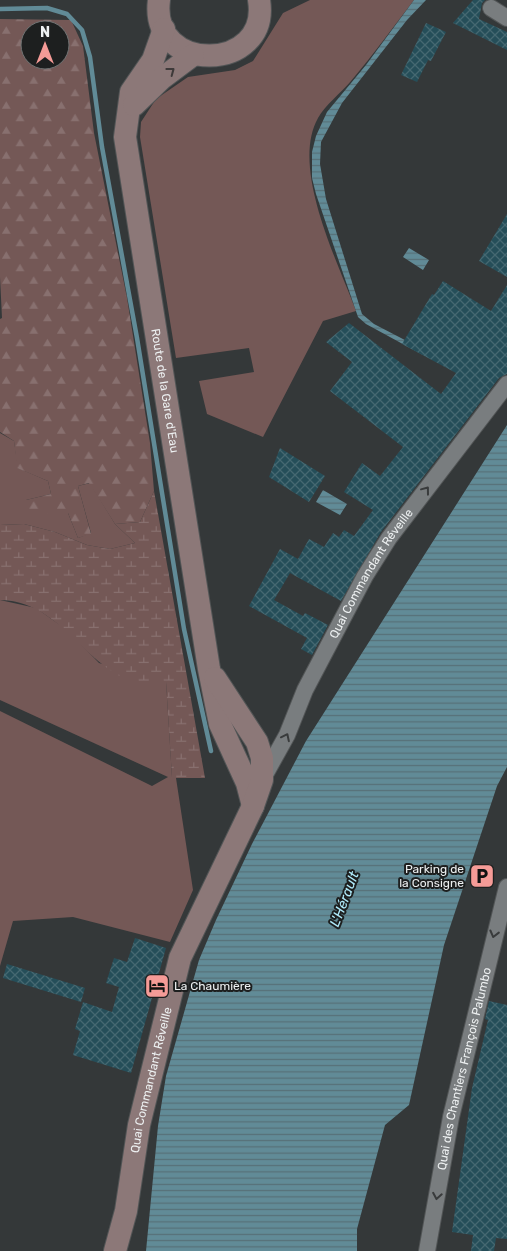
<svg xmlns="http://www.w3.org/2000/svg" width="507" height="1251" font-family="Rubik,sans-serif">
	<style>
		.green { fill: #745856 }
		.forest { fill: url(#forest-firs); fill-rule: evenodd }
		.wetland { fill: url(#wetland-marsh) }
		.water { fill: url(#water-rules) }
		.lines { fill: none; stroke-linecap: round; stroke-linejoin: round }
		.stream { stroke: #618b97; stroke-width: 4.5 }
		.building { fill: url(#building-cross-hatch) }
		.street-casing { stroke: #525556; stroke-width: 18 }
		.secondary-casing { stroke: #525556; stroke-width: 24 }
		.street { stroke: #797d7f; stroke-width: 16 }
		.secondary { stroke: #8c7878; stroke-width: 22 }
		.oneway { stroke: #3e3a3a }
		.oneway2 { stroke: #393b3c }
		.labels { text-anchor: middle; stroke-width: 4; stroke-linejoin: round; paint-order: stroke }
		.street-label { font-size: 12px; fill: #edf0f1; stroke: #1d1f1f }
		.poi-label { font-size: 12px; fill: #edf0f1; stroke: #1d1f1f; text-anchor: end }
		.water-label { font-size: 14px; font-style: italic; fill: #afeafa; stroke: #1d1f1f }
	</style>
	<defs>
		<pattern id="forest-firs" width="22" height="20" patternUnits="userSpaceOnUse" patternTransform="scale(1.25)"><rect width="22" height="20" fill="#745856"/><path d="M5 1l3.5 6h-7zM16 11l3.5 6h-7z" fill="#88706f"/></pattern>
		<pattern id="wetland-marsh" width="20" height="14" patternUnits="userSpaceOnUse" patternTransform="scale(1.25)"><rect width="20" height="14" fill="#745856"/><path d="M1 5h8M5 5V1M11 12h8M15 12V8" fill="none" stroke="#88706f"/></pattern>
		<pattern id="water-rules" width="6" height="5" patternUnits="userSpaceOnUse" patternTransform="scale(1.25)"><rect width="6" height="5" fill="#618b97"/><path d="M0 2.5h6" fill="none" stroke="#577077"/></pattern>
		<pattern id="building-cross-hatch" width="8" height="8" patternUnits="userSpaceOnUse" patternTransform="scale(1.25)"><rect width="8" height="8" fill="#254e59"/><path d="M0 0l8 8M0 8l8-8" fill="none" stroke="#456871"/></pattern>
	</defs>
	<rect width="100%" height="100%" fill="#343839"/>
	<path class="green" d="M310 0H414C393 27 373 55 351 81 341 93 325 105 318 118 290 168 338 262 356 311L323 321 263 437 207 414 199 381 254 372 249 348 176 358 140 137 141 122 156 99 188 77 235 70 253 61 283 13Z
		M0 433 14 441 18 468 48 481 51 494 26 500 68 513 78 538 91 533 78 486 90 483 115 524 135 543 110 549 87 545 55 532 24 524 0 525Z
		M0 600 36 608 67 630 99 663 166 681 172 777 176 778 193 890 170 942 73 917 13 921 0 966V711L152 786 168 777 0 700Z"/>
	<path class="forest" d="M0 19 71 20 83 46 94 133 127 298 150 443 154 491 140 522 115 524 89 483 78 486 91 534 78 538 68 513 24 515 26 500 51 494 48 481 17 468 14 441 0 432V319L2 318 0 277ZM30 30H60V60H30Z"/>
	<path class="wetland" d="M154 491 205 778H172L166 682C155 681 141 684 131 681 81 662 59 601 0 600V525L24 524 55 532 87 545 110 549 135 543 115 524 140 522Z"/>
	<path class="water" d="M414 0H426L407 20 342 103 321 142 320 164 326 199 362 314 374 324 426 351 423 355 366 324 358 317 316 194 312 178V152L316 136 327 112 366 65Z
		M409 248 429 260 423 270 403 257Z
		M507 425V767L497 786 444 945 409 1105 385 1125 357 1229V1251H146L158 1126 166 1076 199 960 216 920 252 844 306 741Z
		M323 490 347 504 340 515 316 502Z"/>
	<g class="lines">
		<path class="stream" d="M0 9 47 8 67 14 82 30 90 57 102 147 137 338 184 629 211 751"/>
	</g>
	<path class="building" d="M473 0H485L482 3 479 19 507 32V50L453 23Z
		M426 23 446 32 431 61 428 60 417 82 401 75Z
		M507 214V277L479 261Z
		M443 281 491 311 507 285V374L499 378 381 532 341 601 290 573 274 600 303 616 305 613 328 625 312 655 301 649 307 638 249 606 280 549 298 559 309 539 324 547 333 533 339 537 344 530 354 536 373 510 344 492 362 463 380 476 403 447 330 391 352 362 326 342 349 323 441 394 456 373 402 344 432 294 434 295Z
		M280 448 325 476 309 502 269 477Z
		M135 938 166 948 131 1073 73 1055 80 1031 75 1029 83 1002 112 1012 119 987 106 983 114 958 127 962Z
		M7 964 85 988 81 1002 3 978Z
		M489 1001 507 1005V1239L496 1238 494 1251H471L473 1235 452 1232 472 1088 488 1020 485 1019Z"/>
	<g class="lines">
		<defs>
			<g id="street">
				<path d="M491 8 507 18"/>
				<path id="s1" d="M262 780 287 735 305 690 365 576 389 538 507 384"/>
				<path id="s2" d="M427 1251 451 1117 507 887"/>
			</g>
			<g id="secondary">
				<path d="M159 0C149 75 271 73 259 0"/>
				<path id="s3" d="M164 29 153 60 131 92 125 137 209 669 220 724 247 783 253 806"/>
				<path d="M134 105 161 79 193 55"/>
				<path id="s4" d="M115 1251 126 1211 139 1125 180 958 253 806 262 780V758L257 742 215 678"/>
			</g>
		</defs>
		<use href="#street" class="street-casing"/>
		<use href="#secondary" class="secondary-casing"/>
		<use href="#street" class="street"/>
		<use href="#secondary" class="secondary"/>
	</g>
	<defs><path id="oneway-chevron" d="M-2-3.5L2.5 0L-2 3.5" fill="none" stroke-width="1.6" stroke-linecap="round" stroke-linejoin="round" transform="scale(1.25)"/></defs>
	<use class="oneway" href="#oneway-chevron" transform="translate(171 71) rotate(-37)"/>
	<g class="oneway2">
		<use href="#oneway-chevron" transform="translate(426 490) rotate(-53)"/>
		<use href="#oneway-chevron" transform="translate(286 737) rotate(-64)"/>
		<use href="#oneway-chevron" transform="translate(494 934) rotate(104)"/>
		<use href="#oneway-chevron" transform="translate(437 1196) rotate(100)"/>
	</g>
	<defs>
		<symbol id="parking-square" viewBox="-11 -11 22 22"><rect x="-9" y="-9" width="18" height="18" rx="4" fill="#f59b97" stroke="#1d1f1f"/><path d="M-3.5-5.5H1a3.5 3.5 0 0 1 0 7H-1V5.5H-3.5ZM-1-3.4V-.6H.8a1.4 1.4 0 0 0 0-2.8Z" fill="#111"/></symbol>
		<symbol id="hotel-square" viewBox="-11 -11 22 22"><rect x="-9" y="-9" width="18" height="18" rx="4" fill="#f59b97" stroke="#1d1f1f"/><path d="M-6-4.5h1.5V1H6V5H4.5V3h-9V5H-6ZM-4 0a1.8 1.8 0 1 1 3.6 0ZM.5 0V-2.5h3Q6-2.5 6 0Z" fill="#111"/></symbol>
	</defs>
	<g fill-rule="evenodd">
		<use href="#parking-square" x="468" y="862" width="28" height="28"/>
		<use href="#hotel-square" x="143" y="972" width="28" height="28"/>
	</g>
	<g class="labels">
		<g class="street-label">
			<text dy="4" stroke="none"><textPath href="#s3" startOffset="374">Route de la Gare d'Eau</textPath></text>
			<text dy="4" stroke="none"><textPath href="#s1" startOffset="234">Quai Commandant Réveille</textPath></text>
			<text dy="4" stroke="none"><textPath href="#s2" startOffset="186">Quai des Chantiers François Palumbo</textPath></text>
			<text dy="4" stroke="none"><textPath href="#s4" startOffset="175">Quai Commandant Réveille</textPath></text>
		</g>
		<g class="poi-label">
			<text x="464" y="873">Parking de<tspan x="464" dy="14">la Consigne</tspan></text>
			<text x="174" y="990" text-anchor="start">La Chaumière</text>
		</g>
		<g class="water-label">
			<text transform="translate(344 899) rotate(-69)" y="5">L'Hérault</text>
		</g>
	</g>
	<g transform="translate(45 45)"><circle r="24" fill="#1d1f1f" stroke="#707373"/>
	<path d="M0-4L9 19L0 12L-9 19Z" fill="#f59b97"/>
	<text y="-8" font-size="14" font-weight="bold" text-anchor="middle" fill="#edf0f1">N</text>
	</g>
</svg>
